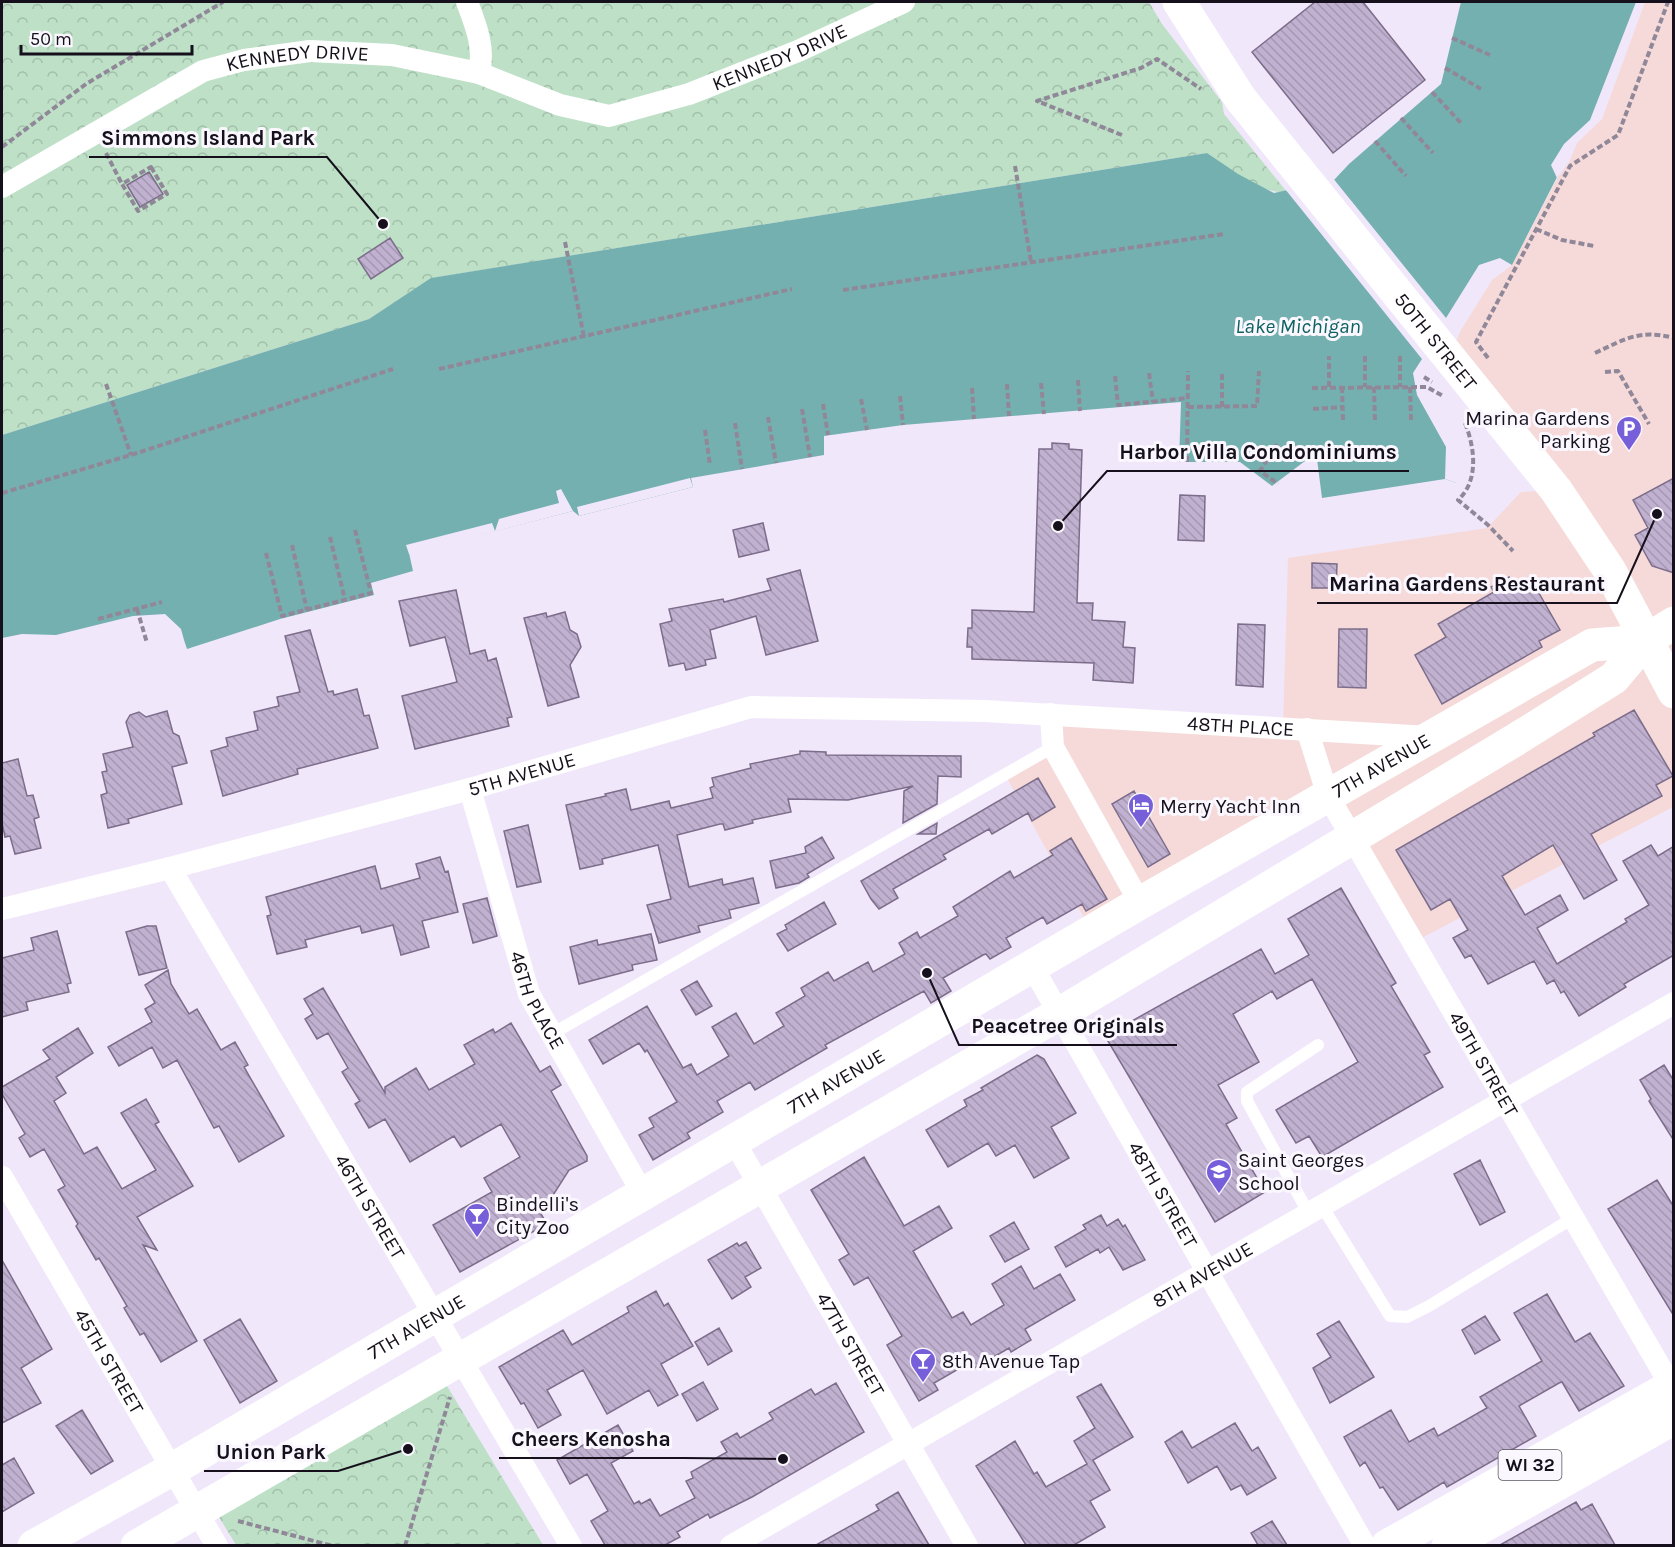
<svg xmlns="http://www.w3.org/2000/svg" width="1675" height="1547" font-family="Karla,sans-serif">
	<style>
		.commercial { fill: #f5dad9 }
		.forest { fill: url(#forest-crowns) }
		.water { fill: #75b0b0 }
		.pier { fill: #f1e7fb }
		.building { fill: url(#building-back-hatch); stroke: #7c6d8a; stroke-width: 1.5 }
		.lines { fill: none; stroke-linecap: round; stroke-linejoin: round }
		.path { stroke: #908898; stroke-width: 4; stroke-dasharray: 6 3; stroke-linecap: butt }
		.lane { stroke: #fff; stroke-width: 12 }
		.street { stroke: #fff; stroke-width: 22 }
		.secondary { stroke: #fff; stroke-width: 33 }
		.primary { stroke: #fff; stroke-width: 33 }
		.labels { text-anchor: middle; stroke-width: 6; stroke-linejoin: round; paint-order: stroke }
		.shield { fill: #fbf7fe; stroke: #5a555f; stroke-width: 1.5 }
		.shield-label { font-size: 18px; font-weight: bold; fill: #15101b }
		.street-label { font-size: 20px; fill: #15101b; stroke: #fbf7fe }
		.poi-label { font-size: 20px; fill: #15101b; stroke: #fbf7fe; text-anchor: start }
		.water-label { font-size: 21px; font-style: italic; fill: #0e6262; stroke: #fbf7fe }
		.leader { fill: none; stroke: #15101b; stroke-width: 2 }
		.callout-dot { fill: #15101b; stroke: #fbf7fe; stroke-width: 2 }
		.callout-label { font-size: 21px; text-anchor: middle; font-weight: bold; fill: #15101b; stroke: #fbf7fe; stroke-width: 6; stroke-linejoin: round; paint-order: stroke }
	</style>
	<defs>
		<pattern id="forest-crowns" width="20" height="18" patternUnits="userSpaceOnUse" patternTransform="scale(1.5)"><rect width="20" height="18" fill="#bde0c7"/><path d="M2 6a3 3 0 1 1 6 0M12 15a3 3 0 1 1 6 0" fill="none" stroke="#a2bfaa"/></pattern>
		<pattern id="building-back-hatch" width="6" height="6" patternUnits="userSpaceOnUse" patternTransform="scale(1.5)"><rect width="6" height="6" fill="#c1b1d0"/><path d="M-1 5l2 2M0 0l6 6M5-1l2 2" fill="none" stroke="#a597b2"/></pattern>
	</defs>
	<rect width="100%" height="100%" fill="#f1e7fb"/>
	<path class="commercial" d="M1642 2H1673V807L1412 943 1328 796 1088 925 1004 773 1053 747 1051 714 1283 728 1288 558 1487 528 1521 492 1556 490 1448 354 1458 328 1490 278 1512 265 1564 165Z"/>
	<path class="forest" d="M2 2H1149L1162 24 1222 102 1224 114 1287 192C1259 194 1230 169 1207 153L432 278 369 319 2 435Z
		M444 1381 543 1545H236L219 1517Z"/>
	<path class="water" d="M1461 2H1642L1600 118 1575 142 1512 265 1504 267 1490 278 1432 376 1431 395 1457 483 1445 479 1322 498 1317 459 1305 461 1272 486 1240 462H1179L1181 402 903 425 824 436V455L691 478 693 487 579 516 573 511 409 553 413 571 371 583 374 595 280 619 187 649 184 640 179 639 156 620 2 644V435L369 319 431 278 1207 153 1238 174 1274 193 1334 180 1349 164 1441 84Z"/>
	<path class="pier" d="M1636 2H1645L1602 119 1577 143 1569 162 1557 178 1551 165 1564 144 1590 120Z
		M1332 177 1446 318 1479 265 1500 258 1512 265 1492 280 1461 330 1450 355 1435 377 1434 394 1464 443 1460 484 1445 479 1446 447 1417 395 1413 373 1422 359 1285 189Z
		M690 478 693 487 579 516 577 507Z
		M561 489 573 511 409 554 406 545 492 523 495 531 499 519 559 503 556 491Z
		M165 614 181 629 184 640 180 642 155 623 60 641 2 647V638L22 634 56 635 133 616Z"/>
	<path class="building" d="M1315 2H1363L1425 80 1333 153 1252 52Z
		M149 172 163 194 140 207 127 185Z
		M390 238 403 258 371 279 358 259Z
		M1052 443 1069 444V449L1082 450 1077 603H1093L1092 620 1125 622 1123 647 1135 648 1133 683 1093 680 1094 663 972 659V647H967L968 628H972V610L1034 612 1039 449H1052Z
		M1674 478V573L1652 566 1635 535 1648 528 1633 500Z
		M1180 495 1205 496 1204 541 1178 540Z
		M763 523 769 550 739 557 733 530Z
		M1312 563 1337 564 1336 588H1312Z
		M800 570 818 641 766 655 756 616 710 630 716 658 705 660 706 665 686 670 684 663 669 666 660 624 672 621 669 609 723 599 724 602 771 590 767 579Z
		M1509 577 1517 590 1532 581 1560 630 1539 641 1542 647 1442 704 1415 655 1446 637 1438 624 1494 592 1491 587Z
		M456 590 470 654 485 650 488 661 496 658 512 717 507 718 509 726 415 749 402 696 457 682 445 637 410 646 399 601Z
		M565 612 570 630 577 634 581 647 570 665 579 697 548 706 524 618 546 613 547 617Z
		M1238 624 1265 625 1263 687 1236 685Z
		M1339 629H1367L1366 688 1338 687Z
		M310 630 328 692 333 691 334 695 357 689 364 716 369 715 378 748 297 769 298 774 223 796 211 751 228 746 226 738 258 730 254 712 279 706 277 697 300 692 285 636Z
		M1634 710 1673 776 1656 785 1662 796 1591 834 1617 880 1584 899 1553 845 1502 876 1525 915 1560 895 1568 910 1537 928 1557 964 1627 922 1625 919 1649 905 1623 861 1651 845 1658 856 1674 846V955L1624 984 1626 987 1579 1016 1564 991 1561 993 1554 980 1547 984 1534 961 1488 984 1471 955 1465 958 1453 938 1468 930 1450 899 1431 910 1396 850 1595 736 1593 733Z
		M167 711 173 733 179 736 187 763 172 767 182 804 128 819 129 823 108 828 101 795 107 793 102 772 107 771 103 754 133 747 126 722 130 715 139 712 146 717Z
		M800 751 826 752V755L961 756V777L938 776 937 804 903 823 904 791 913 786 848 800 788 799 791 812 752 820 753 823 725 830 723 824H720L677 835 689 887 722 879 723 885 753 878 759 903 729 910 731 918 698 926 700 932 659 943 647 905 671 899 658 845 602 859 603 864 580 869 566 805 606 796 605 794 626 789 631 810 669 801 671 808 713 798 710 788 714 786 712 778 751 768 750 764 800 754Z
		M18 759 27 796 33 795 39 817 34 819 41 848 15 854 10 836 5 837 2 823V763Z
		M1038 778 1055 807 1032 821 1028 813 992 834 989 829 943 855 946 859 893 889 898 898 879 909 871 899 861 881Z
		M1134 791 1170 854 1148 867 1112 804Z
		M937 823 936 834H918Z
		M528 825 541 882 517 887 504 831Z
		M822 837 834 858 807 874 809 877 799 883 776 888 770 861 806 853 805 847Z
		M1071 838 1107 899 1086 911 1082 904 1047 924 1043 917 1006 938 1011 947 990 959 986 954 983 955 943 978 951 991 931 1003 924 991 825 1045 827 1048 755 1090 750 1082 717 1101 723 1112 687 1133 690 1138 653 1160 639 1135 654 1127 649 1118 677 1102 647 1050 645 1052 639 1043 603 1064 589 1040 647 1006 683 1068 691 1064 697 1075 729 1056 712 1027 736 1013 754 1044 784 1026 776 1013 805 996 801 988 828 972 834 981 868 962 873 972 905 954 899 943 917 932 920 938 958 916 953 907 1010 871 1014 878 1053 855 1050 851Z
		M440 857 445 872 448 871 458 912 422 921 429 947 401 955 393 925 362 933 360 926 305 940 307 947 277 954 267 916 271 915 266 897 375 866 381 889 420 878 416 864Z
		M1341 888 1396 983 1391 986 1430 1052 1424 1055 1443 1087 1322 1157 1309 1136 1296 1143 1276 1110 1358 1062 1312 979 1277 999 1272 991 1233 1014 1259 1062 1218 1085 1237 1118 1226 1124 1265 1192 1215 1222 1105 1036 1261 949 1275 974 1309 955 1288 919Z
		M487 898 497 936 473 943 463 904Z
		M824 902 836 924 788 951 777 934 787 929 785 925Z
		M147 926H156L167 968 139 975 126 932Z
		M57 931 71 983 67 984 69 992 26 1002 28 1010 2 1017V958L34 950 31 938Z
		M651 934 657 960 632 965 633 970 579 984 570 947 597 940 598 945Z
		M168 970 171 984 189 1014 197 1009 221 1050 235 1042 248 1065 244 1067 284 1136 239 1162 219 1126 214 1128 177 1060 163 1068 152 1047 119 1066 108 1047 152 1022 145 1009 155 1003 145 985Z
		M697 981 712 1006 696 1015 681 990Z
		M323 988 385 1093V1087L416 1068 429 1090 475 1064 464 1045 493 1029 495 1033 511 1023 540 1072 550 1066 561 1085 551 1091 587 1156V1161L569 1170 541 1214 547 1224 460 1272 433 1225 492 1192 484 1178 520 1157 501 1124 461 1147 454 1136 410 1162 385 1119 369 1128 355 1104 360 1101 342 1072 348 1068 328 1033 317 1039 305 1019 313 1014 304 999Z
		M78 1028 93 1053 56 1077 66 1093 54 1101 84 1154 97 1147 122 1189 156 1170 121 1113 146 1099 159 1122 155 1124 193 1186 137 1217 157 1250 143 1245 197 1341 161 1362 144 1333 140 1335 124 1308 127 1306 99 1258 96 1260 76 1226 78 1224 58 1190 65 1186 44 1149 30 1157 19 1138 25 1134 2 1094V1087L50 1059 43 1050Z
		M1037 1055 1044 1059 1076 1113 1051 1127 1069 1158 1034 1178 1015 1145 996 1156 988 1143 948 1167 926 1130 967 1106 964 1100 983 1090 981 1088Z
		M1664 1065 1674 1081V1141L1649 1101 1651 1099 1640 1080Z
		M864 1157 904 1226 939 1206 952 1228 913 1251 952 1318 963 1312 971 1325 1004 1305 992 1284 1021 1266 1034 1289 1060 1274 1075 1300 1025 1329 1031 1340 1011 1352 1009 1348 971 1370 967 1364 934 1383 938 1390 919 1401 887 1345 902 1336 868 1277 854 1285 839 1260 849 1254 811 1190Z
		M1480 1160 1505 1212 1480 1225 1454 1174Z
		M1657 1180 1674 1207V1316L1608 1209Z
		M1101 1215 1107 1226 1118 1219 1123 1227 1125 1225 1145 1260 1123 1270 1109 1247 1100 1253 1098 1249 1066 1267 1055 1247 1086 1229 1083 1225Z
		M1014 1222 1029 1249 1005 1262 990 1236Z
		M746 1242 761 1268 745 1277 751 1287 732 1299 708 1260 737 1243 739 1246Z
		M2 1260 52 1349 21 1368 41 1403 2 1423Z
		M656 1291 664 1306 668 1303 693 1346 661 1364 678 1395 658 1406 649 1390 607 1414 583 1370 547 1390 561 1415 538 1428 524 1403 521 1404 499 1367 563 1330 572 1345 629 1312 627 1307Z
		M1547 1294 1575 1342 1590 1333 1624 1386 1579 1411 1562 1382 1559 1383 1519 1406 1536 1436 1447 1487 1444 1482 1398 1510 1383 1487 1380 1488 1365 1462 1360 1466 1344 1437 1391 1410 1409 1442 1434 1428 1438 1436 1487 1408 1480 1397 1542 1361 1514 1313Z
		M1485 1316 1500 1340 1475 1354 1462 1330Z
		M240 1319 277 1381 240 1403 204 1340Z
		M1339 1321 1374 1377 1330 1403 1313 1368 1331 1357 1317 1334Z
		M719 1328 732 1351 708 1365 695 1342Z
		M703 1382 718 1409 697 1421 682 1394Z
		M836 1383 864 1432 752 1497 710 1518 708 1514 677 1532 680 1537 665 1545H605L591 1521 608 1511 587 1474 570 1484 557 1460 618 1425 633 1451 611 1463 634 1504 639 1501 641 1504 650 1499 660 1516 695 1498 686 1481 693 1478 691 1472 727 1452 721 1442 737 1433 740 1438 773 1419 769 1413 811 1389 815 1395Z
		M1101 1384 1133 1437 1093 1460 1110 1490 1090 1501 1105 1527 1074 1545H1026L976 1466 1015 1441 1034 1474 1037 1472 1046 1487 1087 1464 1074 1441 1095 1428 1077 1397Z
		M82 1410 113 1461 91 1474 56 1426Z
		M1235 1423 1252 1451 1258 1447 1276 1478 1247 1495 1241 1485 1231 1490 1217 1466 1188 1483 1165 1442 1182 1431 1192 1448Z
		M14 1458 34 1493 2 1512V1465Z
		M898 1492 929 1545H816L879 1510 876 1505Z
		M1576 1502 1581 1510 1592 1504 1615 1545H1500Z
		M1272 1521 1287 1545H1258L1251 1533Z"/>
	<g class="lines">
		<path class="path" d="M1452 38 1490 55
			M1445 68 1481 89
			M1432 92 1461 123
			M1401 118 1433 153
			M1122 135 1037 101 1141 68 1157 59 1201 89
			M1375 141 1406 176
			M2 147 86 84 223 2
			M106 153 122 184
			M1015 166 1031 262
			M151 167 167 194 138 211 122 184Z
			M1536 229 1562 240 1594 246
			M565 242 584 337
			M843 290 1224 234
			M1595 353C1625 339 1639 329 1674 338
			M1365 356V387
			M1400 356V387
			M1488 358 1476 342 1570 166 1618 135 1668 2
			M439 369 792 289
			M1605 372 1618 371 1649 424
			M1149 373 1153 402
			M1115 376 1118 405 1188 398
			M1424 377 1432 382
			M1078 380 1080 411
			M1041 383 1044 414
			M106 384 131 455
			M1007 384 1009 416
			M1329 387V356
			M1342 387 1343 420
			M1374 387 1375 422
			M1410 387 1411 421
			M972 388 974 419
			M1312 388 1427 387 1443 396
			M900 396 903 425
			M861 399 867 430
			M823 404 828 435
			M1188 407 1257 406 1259 371
			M1222 407V372
			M802 409 810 457
			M1313 409 1343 407
			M768 417 776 463
			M735 423 742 469
			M1465 423C1475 448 1479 481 1458 500L1488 525 1513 551
			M705 430 710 465
			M1277 444 1260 471 1278 484
			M1187 462 1188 371
			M2 493 131 455 393 369
			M330 537 345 600
			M292 545 307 610
			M266 553 282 616 371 593 355 530
			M137 609 147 643
			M98 619 162 602
			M238 1521 333 1546
			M405 1546 450 1397"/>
		<path class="lane" d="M550 1035 1053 747
			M1322 1206 1390 1316 1407 1317 1429 1306 1573 1218
			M1309 1214 1247 1101V1092L1318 1045"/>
		<g class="street">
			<path d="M467 2C476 26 485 47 479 73"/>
			<path id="s1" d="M2 187 203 71 244 60 310 51 392 55 479 73 560 105 609 116 689 94 798 51 904 2"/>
			<path d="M1051 714 1053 747 1140 903"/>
			<path id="s2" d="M1307 729 1328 796 1674 1391"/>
			<path id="s3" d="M470 789 529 994 643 1194"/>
			<path id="s4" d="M170 868 571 1546"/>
			<path id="s5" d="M2 909 170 868 470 789 751 707 985 711 1430 737"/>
			<path id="s6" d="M1033 968 1365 1546"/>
			<path id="s7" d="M734 1141 967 1546"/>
			<path id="s8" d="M2 1177 217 1546"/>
			<path id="s9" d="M731 1546 1674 1003"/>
		</g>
		<g class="secondary">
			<path id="s10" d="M1179 2 1240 98 1556 490 1610 571 1674 692"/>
			<path id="s11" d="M34 1546 173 1469 1140 903 1592 645 1645 641"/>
			<path d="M137 1546 1059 1014 1515 740 1614 678 1645 641 1674 623"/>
		</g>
		<path class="primary" d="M1387 1546 1674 1385
			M1448 1546 1674 1418"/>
	</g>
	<defs>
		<symbol id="parking-pin" viewBox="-11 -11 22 30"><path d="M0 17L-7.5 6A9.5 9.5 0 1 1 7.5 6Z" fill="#765fd9" stroke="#fbf7fe"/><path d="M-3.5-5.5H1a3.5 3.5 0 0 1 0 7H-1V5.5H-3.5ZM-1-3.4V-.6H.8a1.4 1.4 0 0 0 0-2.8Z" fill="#fff"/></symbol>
		<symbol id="hotel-pin" viewBox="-11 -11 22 30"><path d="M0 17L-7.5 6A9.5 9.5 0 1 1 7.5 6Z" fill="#765fd9" stroke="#fbf7fe"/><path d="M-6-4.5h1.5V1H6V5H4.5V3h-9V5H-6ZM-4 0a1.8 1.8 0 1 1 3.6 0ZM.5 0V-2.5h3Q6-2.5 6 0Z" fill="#fff"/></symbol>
		<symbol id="school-pin" viewBox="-11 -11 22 30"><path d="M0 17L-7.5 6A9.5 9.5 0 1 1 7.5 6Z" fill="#765fd9" stroke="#fbf7fe"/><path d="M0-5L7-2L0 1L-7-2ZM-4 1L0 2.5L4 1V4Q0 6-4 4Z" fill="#fff"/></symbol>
		<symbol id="bar-pin" viewBox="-11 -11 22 30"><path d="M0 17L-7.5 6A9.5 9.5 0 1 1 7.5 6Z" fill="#765fd9" stroke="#fbf7fe"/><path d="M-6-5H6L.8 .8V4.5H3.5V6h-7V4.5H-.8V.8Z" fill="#fff"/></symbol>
	</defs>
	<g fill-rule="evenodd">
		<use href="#parking-pin" x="1614" y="414" width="30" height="40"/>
		<use href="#hotel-pin" x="1126" y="791" width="30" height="40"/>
		<use href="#school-pin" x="1204" y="1157" width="30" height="40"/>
		<use href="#bar-pin" x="462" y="1201" width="30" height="40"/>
		<use href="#bar-pin" x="908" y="1346" width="30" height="40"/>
	</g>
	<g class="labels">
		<rect class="shield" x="1498.5" y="1450" width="63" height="30" rx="4.5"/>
		<g class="shield-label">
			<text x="1530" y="1471">WI 32</text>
		</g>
		<g class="street-label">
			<text dy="7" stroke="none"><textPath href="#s1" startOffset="830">KENNEDY DRIVE</textPath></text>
			<text dy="7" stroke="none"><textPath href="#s1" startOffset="328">KENNEDY DRIVE</textPath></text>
			<text dy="7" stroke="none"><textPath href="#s10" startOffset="426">50TH STREET</textPath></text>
			<text dy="7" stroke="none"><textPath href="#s5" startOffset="1266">48TH PLACE</textPath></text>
			<text dy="7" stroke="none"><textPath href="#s11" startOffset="1557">7TH AVENUE</textPath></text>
			<text dy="7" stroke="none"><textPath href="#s5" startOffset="537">5TH AVENUE</textPath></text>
			<text dy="7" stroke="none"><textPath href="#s3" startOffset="222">46TH PLACE</textPath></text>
			<text dy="7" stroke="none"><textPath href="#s2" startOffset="380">49TH STREET</textPath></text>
			<text dy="7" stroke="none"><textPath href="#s11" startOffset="927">7TH AVENUE</textPath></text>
			<text dy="7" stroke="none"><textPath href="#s6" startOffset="261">48TH STREET</textPath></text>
			<text dy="7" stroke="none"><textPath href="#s4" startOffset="393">46TH STREET</textPath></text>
			<text dy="7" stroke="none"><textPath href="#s9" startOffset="544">8TH AVENUE</textPath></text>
			<text dy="7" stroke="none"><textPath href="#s11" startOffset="441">7TH AVENUE</textPath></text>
			<text dy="7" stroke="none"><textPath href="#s7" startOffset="234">47TH STREET</textPath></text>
			<text dy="7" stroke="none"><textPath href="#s8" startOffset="213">45TH STREET</textPath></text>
		</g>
		<g class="poi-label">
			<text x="1610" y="425" text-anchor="end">Marina Gardens<tspan x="1610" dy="23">Parking</tspan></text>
			<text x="1160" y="813">Merry Yacht Inn</text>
			<text x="1238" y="1167">Saint Georges<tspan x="1238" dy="23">School</tspan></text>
			<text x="496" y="1211">Bindelli's<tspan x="496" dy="23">City Zoo</tspan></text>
			<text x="942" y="1368">8th Avenue Tap</text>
		</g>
		<g class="water-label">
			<text x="1298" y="333">Lake Michigan</text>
		</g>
	</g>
	<path class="leader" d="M383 224L327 157H89M1058 526L1107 471H1409M1657 514L1617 603H1317M927 973L959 1045H1177M783 1459L683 1458H499M408 1449L338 1471H204"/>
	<g class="callout-dot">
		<circle cx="383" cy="224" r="6"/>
		<circle cx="1058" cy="526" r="6"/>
		<circle cx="1657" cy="514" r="6"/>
		<circle cx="927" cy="973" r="6"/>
		<circle cx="783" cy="1459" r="6"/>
		<circle cx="408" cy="1449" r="6"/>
	</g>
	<g class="callout-label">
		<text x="208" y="145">Simmons Island Park</text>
		<text x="1258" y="459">Harbor Villa Condominiums</text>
		<text x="1467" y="591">Marina Gardens Restaurant</text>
		<text x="1068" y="1033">Peacetree Originals</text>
		<text x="591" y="1446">Cheers Kenosha</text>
		<text x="271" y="1459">Union Park</text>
	</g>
	<rect width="1675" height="1547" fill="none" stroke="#15101b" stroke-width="6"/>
	<path d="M21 45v9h171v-9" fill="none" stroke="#15101b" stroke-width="3"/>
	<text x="30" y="45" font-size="18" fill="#15101b" stroke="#fbf7fe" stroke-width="4.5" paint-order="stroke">50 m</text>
</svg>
